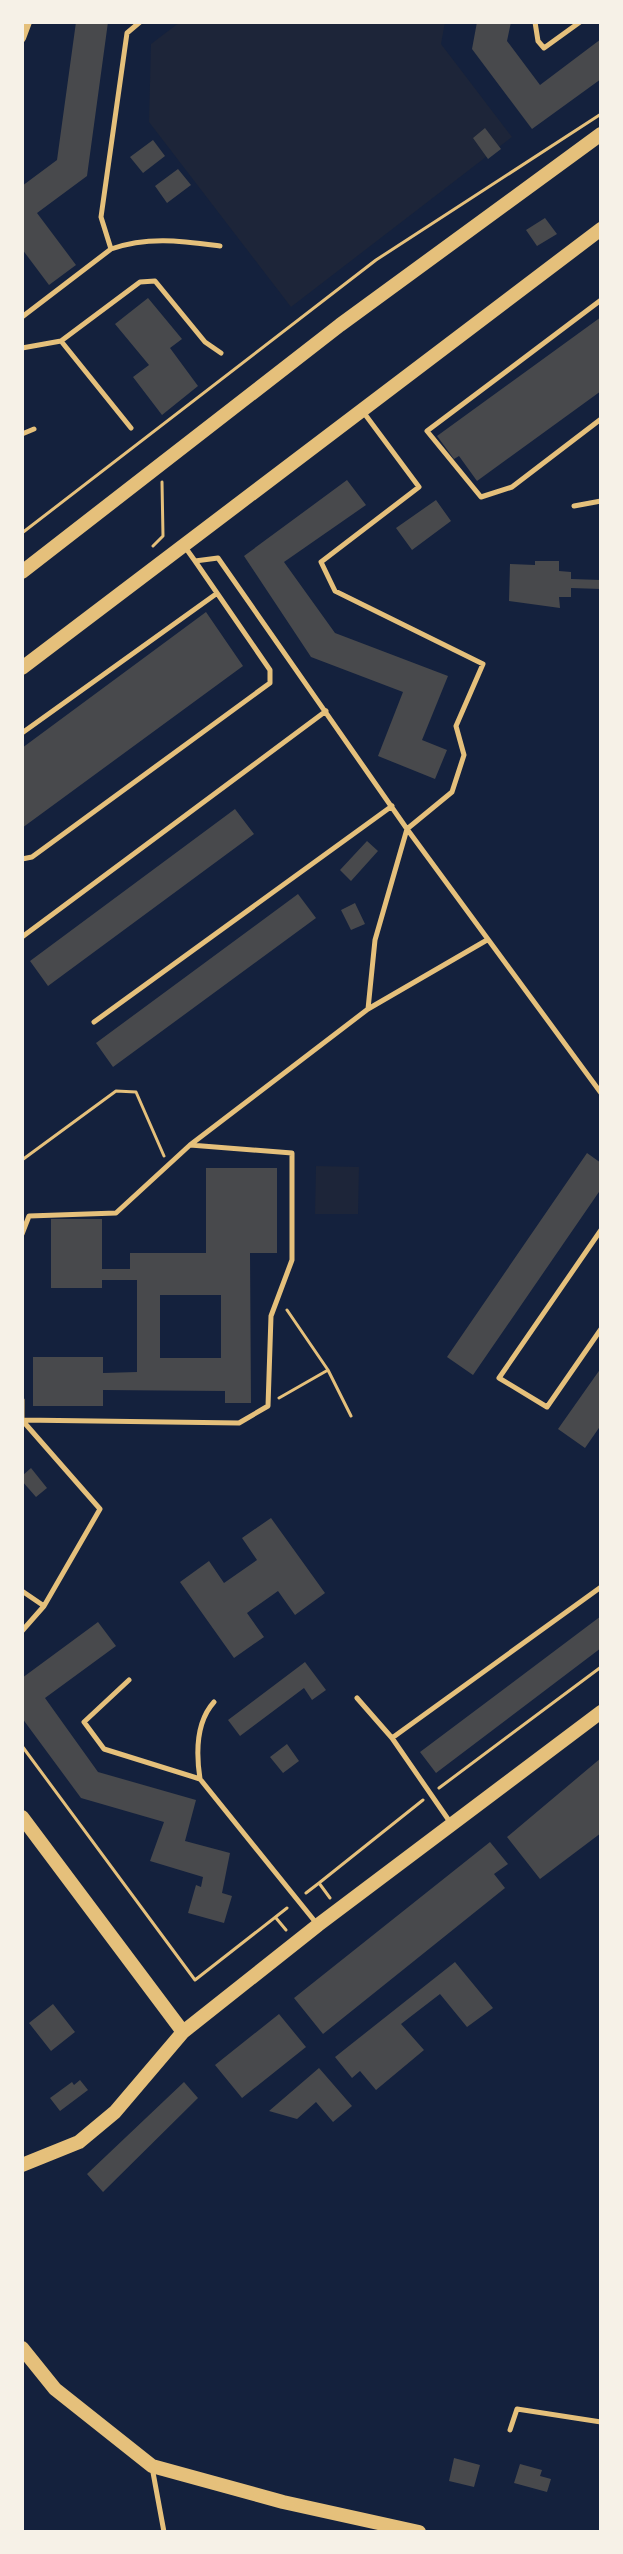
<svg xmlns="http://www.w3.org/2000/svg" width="623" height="2554" font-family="'Crimson Pro',serif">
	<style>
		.green { fill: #1d2539 }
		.building { fill: #48494c; fill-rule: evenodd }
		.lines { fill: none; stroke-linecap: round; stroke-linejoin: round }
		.path { stroke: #e5c07b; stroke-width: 3 }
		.service { stroke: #e5c07b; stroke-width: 5 }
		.minor { stroke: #e5c07b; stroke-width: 8 }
		.tertiary { stroke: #e5c07b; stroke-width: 14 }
	</style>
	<rect width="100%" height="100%" fill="#14213d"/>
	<path class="green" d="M180 22H445L441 44 512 137 291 307 149 122 151 44Z
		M316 1166 359 1167 358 1214H315Z"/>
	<path class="building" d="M76 22H108L87 176 37 213 76 265 49 285 22 249V186L57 160Z
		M477 22H511L507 41 540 85 601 39V79L532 129 472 49Z
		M485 128 501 149 488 159 473 138Z
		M153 140 165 156 143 173 130 157Z
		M178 169 191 185 167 203 155 186Z
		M545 218 557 234 537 246 526 230Z
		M148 298 182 339 170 348 198 386 162 415 133 377 149 365 115 324Z
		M601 317V391L477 481 459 456 454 459 437 436Z
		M347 480 366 505 284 562 335 633 448 676 422 740 447 750 435 779 378 756 403 692 311 657 244 556Z
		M436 500 451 521 412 550 396 528Z
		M535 561H559V571L571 572V579L601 580V589L571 588V597H559L560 608 509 601 510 564 535 565Z
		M206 612 243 666 22 828V748Z
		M235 809 254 834 48 986 30 961Z
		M367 841 378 851 351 881 340 870Z
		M298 894 316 918 113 1067 96 1043Z
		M355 903 365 924 351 930 341 910Z
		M587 1153 601 1163V1189L473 1375 447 1357Z
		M206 1168H277V1253H250L251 1403H225V1391L103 1390V1406H33V1357H103V1373L137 1372V1280H102V1288H51V1219H102V1269H130V1253H206ZM160 1295H221V1358H160Z
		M601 1368V1425L585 1448 558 1429Z
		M31 1468 47 1488 36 1497 22 1481V1476Z
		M271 1518 325 1593 295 1615 278 1591 247 1613 264 1637 234 1658 180 1582 209 1561 224 1583 257 1560 242 1538Z
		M601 1616V1648L436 1773 420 1752Z
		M98 1622 116 1646 45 1698 98 1772 196 1800 185 1841 230 1853 222 1893 232 1896 224 1923 188 1913 196 1885 201 1887 203 1877 150 1861 164 1822 81 1798 22 1718V1678Z
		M305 1662 326 1690 312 1700 304 1688 240 1736 228 1720Z
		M287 1744 299 1761 283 1773 270 1757Z
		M601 1758V1833L540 1879 507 1837Z
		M490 1842 508 1864 494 1874 505 1888 323 2034 294 1998Z
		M455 1962 493 2008 467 2027 440 1994 401 2024 424 2050 376 2090 360 2071 352 2078 335 2057Z
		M53 2004 75 2032 51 2051 29 2023Z
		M279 2014 306 2047 242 2098 215 2065Z
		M319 2068 352 2106 333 2122 316 2102 297 2119 269 2111Z
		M80 2080 88 2090 60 2111 50 2098 72 2082 74 2085Z
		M184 2082 198 2098 103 2192 87 2174Z
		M454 2458 480 2465 474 2487 449 2481Z
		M520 2464 542 2470 540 2476 551 2479 547 2492 514 2483Z"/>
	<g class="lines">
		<path class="path" d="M22 533 376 260 601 114
			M153 546 163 536 162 482
			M22 1160 116 1091 136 1092 164 1156
			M287 1310 328 1370 351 1416
			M279 1398 328 1370
			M22 1746 195 1980 287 1908
			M439 1788 601 1667
			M306 1893 319 1883
			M330 1898 319 1883 423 1800
			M276 1918 286 1930"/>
		<path class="service" d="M535 22 538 41 544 48 580 22
			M111 249C148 236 182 241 220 246
			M601 300 427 431 481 497 512 487 601 419
			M22 317 111 249 101 217 127 33 140 22
			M61 341 131 428
			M22 348 61 341 140 282 155 281 205 342 221 353
			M364 413 419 487 321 562 335 591 483 664 456 726 464 755 452 792 407 829 375 940 368 1009 487 940
			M22 434 34 429
			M574 506 601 501
			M185 547 195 561 218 558 407 829 601 1093
			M22 733 216 594
			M22 859 32 857 270 683V670L195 561
			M22 937 326 711
			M94 1022 392 806
			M601 1230 499 1378 547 1407 601 1329
			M22 1234 29 1216 116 1213 190 1145
			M22 1400V1420L100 1509 44 1606
			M22 1420 239 1423 268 1406 271 1316 292 1260V1153L190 1145 368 1009
			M22 1591 44 1606 22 1631
			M129 1680 84 1722 104 1749 200 1779 317 1924
			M357 1698 392 1738 450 1822
			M392 1738 601 1587
			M200 1779C196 1753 196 1722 214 1702
			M510 2430 517 2409 601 2422
			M152 2467 164 2532"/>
		<path class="minor" d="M22 38 28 22"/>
		<path class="tertiary" d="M22 572 340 325 601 134
			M22 668 601 229
			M22 1817 183 2032
			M22 2165 79 2142 115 2112 183 2032 318 1925 601 1712
			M22 2348 55 2389 152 2466 283 2502 419 2532"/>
	</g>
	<rect width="623" height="2554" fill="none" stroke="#f6f1e7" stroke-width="48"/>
</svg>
